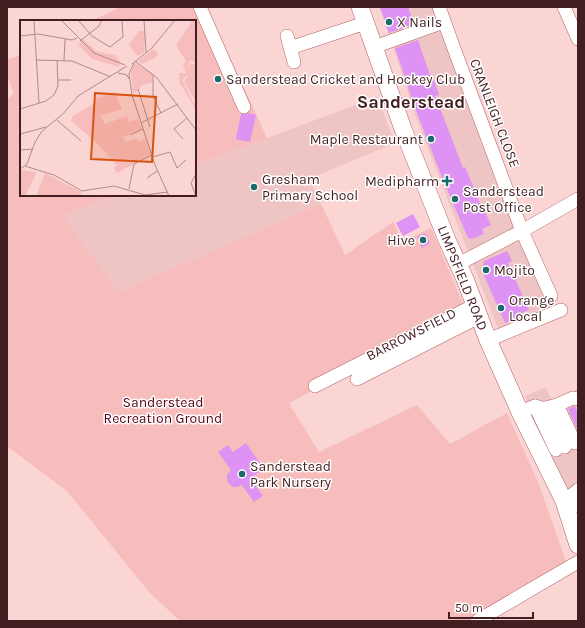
<svg xmlns="http://www.w3.org/2000/svg" width="585" height="628" font-family="Karla,sans-serif">
	<style>
		.built { fill: #eec4c4 }
		.green { fill: #f7bcbc }
		.building { fill: #dd92f4 }
		.lines { fill: none; stroke-linecap: round; stroke-linejoin: round }
		.minor-casing { stroke: #b66265; stroke-width: 14 }
		.major-casing { stroke: #b66265; stroke-width: 18 }
		.minor { stroke: #fff; stroke-width: 13 }
		.major { stroke: #fff; stroke-width: 17 }
		.poi-dot { fill: #1d6a6c; stroke: #fff; stroke-width: 1.5 }
		.labels { text-anchor: middle; stroke-width: 3; stroke-linejoin: round; paint-order: stroke }
		.poi-label { font-size: 14px; fill: #421e20; stroke: #fff; text-anchor: start }
		.street-label { font-size: 14px; fill: #421e20; stroke: #fff }
		.park-label { font-size: 14px; fill: #570516; stroke: #fff }
		.district-label { font-size: 18px; font-weight: bold; fill: #421e20; stroke: #fff }
		.inset-road { fill: none; stroke: #b18b8c; stroke-width: 1 }
		.view { fill: #d7530e; fill-opacity: 0.15; stroke: #d7530e; stroke-width: 2 }
		.inset-edge { fill: none; stroke: #421e20; stroke-width: 2 }
	</style>
	<rect width="100%" height="100%" fill="#fbd4d4"/>
	<path class="built" d="M379 7H434L518 233 552 309 499 331 415 115 393 46Z
		M377 97 395 143 309 179 321 204 118 292 63 215 116 195H195V165Z
		M546 387 552 401 578 389V520L525 396Z"/>
	<path class="green" d="M121 7H207L267 138 195 165V21H91Z
		M21 54V195H116L63 215 118 292 321 204 345 255 393 222 403 241 431 228 467 313 289 403 319 452 417 405 450 444 507 413 538 482 567 564 470 621H180L150 593 67 491 7 446V99L14 94 7 76V60Z"/>
	<path class="building" d="M380 7H408L414 24 389 33Z
		M418 40 432 81 434 80 439 95 435 96 447 126 463 168 465 167 484 213 485 212 491 225 482 229 484 234 472 239 468 238 443 180 415 108 395 48Z
		M249 113 256 115 250 142 236 139 241 114H247Z
		M413 214 420 227 403 236 396 223Z
		M425 233 430 243 422 248 417 237Z
		M507 251 512 261 508 263 529 310 519 314 520 317 505 323 482 271 484 261Z
		M574 406 575 407 578 412V431L568 409Z
		M246 443 264 469 250 478 263 496 254 502 242 485 237 487H233L228 483 227 478V475L231 470 218 452 228 445 233 452Z"/>
	<g class="lines">
		<defs>
			<path id="minor" d="M200 7 244 107
				M439 7 456 54 522 231 551 296
				M564 7 578 39
				M287 36 294 62
				M374 47 444 22
				M290 48 365 23
				M458 264 522 231 578 199
				M488 340 561 310
				M357 379 479 317
				M315 386 475 305
				M557 405 575 443
				M535 406 556 450
				M546 408 565 447
				M520 412 535 406 541 408H545L557 405 573 398 578 399
				M564 501 578 490
				M564 501 578 506
				M477 621 578 562"/>
			<path id="major" d="M360 7 403 129 447 240 465 279 488 340 520 412 564 501 578 545"/>
		</defs>
		<use href="#minor" class="minor-casing"/>
		<use href="#major" class="major-casing"/>
		<use href="#minor" class="minor"/>
		<use href="#major" class="major"/>
	</g>
	<g class="poi-dot">
		<circle cx="389" cy="22" r="4"/>
		<circle cx="218" cy="79" r="4"/>
		<circle cx="431" cy="139" r="4"/>
		<path d="M445 175h4v4h4v4h-4v4h-4v-4h-4v-4h4z"/>
		<circle cx="254" cy="187" r="4"/>
		<circle cx="455" cy="199" r="4"/>
		<circle cx="423" cy="240" r="4"/>
		<circle cx="486" cy="270" r="4"/>
		<circle cx="501" cy="308" r="4"/>
		<circle cx="242" cy="474" r="4"/>
	</g>
	<g class="labels">
		<g class="poi-label">
			<text x="397" y="27">X Nails</text>
			<text x="226" y="84">Sanderstead Cricket and Hockey Club</text>
			<text x="423" y="144" text-anchor="end">Maple Restaurant</text>
			<text x="262" y="184">Gresham<tspan x="262" dy="16">Primary School</tspan></text>
			<text x="439" y="186" text-anchor="end">Medipharm</text>
			<text x="463" y="196">Sanderstead<tspan x="463" dy="16">Post Office</tspan></text>
			<text x="415" y="245" text-anchor="end">Hive</text>
			<text x="494" y="275">Mojito</text>
			<text x="509" y="305">Orange<tspan x="509" dy="16">Local</tspan></text>
			<text x="250" y="471">Sanderstead<tspan x="250" dy="16">Park Nursery</tspan></text>
		</g>
		<g class="street-label">
			<text transform="translate(495 113) rotate(69)" y="5">CRANLEIGH CLOSE</text>
			<text transform="translate(463 278) rotate(68)" y="5">LIMPSFIELD ROAD</text>
			<text transform="translate(411 334) rotate(-27)" y="5">BARROWSFIELD</text>
		</g>
		<g class="park-label">
			<text x="163" y="407">Sanderstead<tspan x="163" dy="16">Recreation Ground</tspan></text>
		</g>
		<g class="district-label">
			<text x="411" y="108">Sanderstead</text>
		</g>
	</g>
	<g transform="translate(20 20)">
		<rect width="176" height="176" fill="#fbd4d4"/>
		<path d="M173 0H176V42L169 41 168 51 170 43 176 45V82L164 62 168 54 162 60 173 82 176 83V90L160 63 159 53H166L163 45 166 41 156 25ZM119 11H125L124 32 118 36 109 25ZM63 20 78 32 95 35 100 41 99 47 72 39 58 24ZM134 29 138 35 134 38 122 44 118 41ZM115 43 132 53V62L121 66 118 71 113 73 111 52ZM95 72 102 89 80 96 85 104 107 96 109 102 118 99 122 109 103 117 106 122 116 118 119 122 125 119 131 135 97 153 94 148 97 146 79 125 51 101 53 96 75 83 74 80ZM0 150 17 152 5 176H0ZM25 153 61 172V176H16Z" fill="#f7bcbc"/>
		<path class="inset-road" d="M14 0 19 83M41 0 74 33 105 45M58 0 72 16 90 27 103 17 102 0M124 0 126 32M0 16 18 14 52 20 57 18M60 21 79 6 82 0M16 40 52 41 91 57M44 40 45 19M115 41 137 58 176 110M114 43 109 54 112 75 135 145 149 176M112 44 132 28 155 0M98 53 107 55 109 59M133 54V76L141 93M38 60H51M118 69 130 107M0 89 26 81 34 75 38 66 37 40M37 100 61 121M121 103 158 84M0 114 26 107M110 115 123 109M163 119 154 109 167 98M0 130 13 129M133 137 150 132 157 148 166 140M5 146 34 155 62 171 94 166 125 175 148 172M0 149 7 144 15 122 22 111 43 94 58 76 107 46M176 154 171 163 176 176M127 158 137 151M109 169 114 144 132 135"/>
		<path class="view" d="M75 73 136 77 132 142 71 139Z"/>
		<rect width="176" height="176" class="inset-edge"/>
	</g>
	<rect width="585" height="628" fill="none" stroke="#421e20" stroke-width="16"/>
	<path d="M449 612v6h84v-6" fill="none" stroke="#421e20" stroke-width="2"/>
	<text x="455" y="612" font-size="12" fill="#421e20" stroke="#ffffff" stroke-width="3" paint-order="stroke">50 m</text>
</svg>
